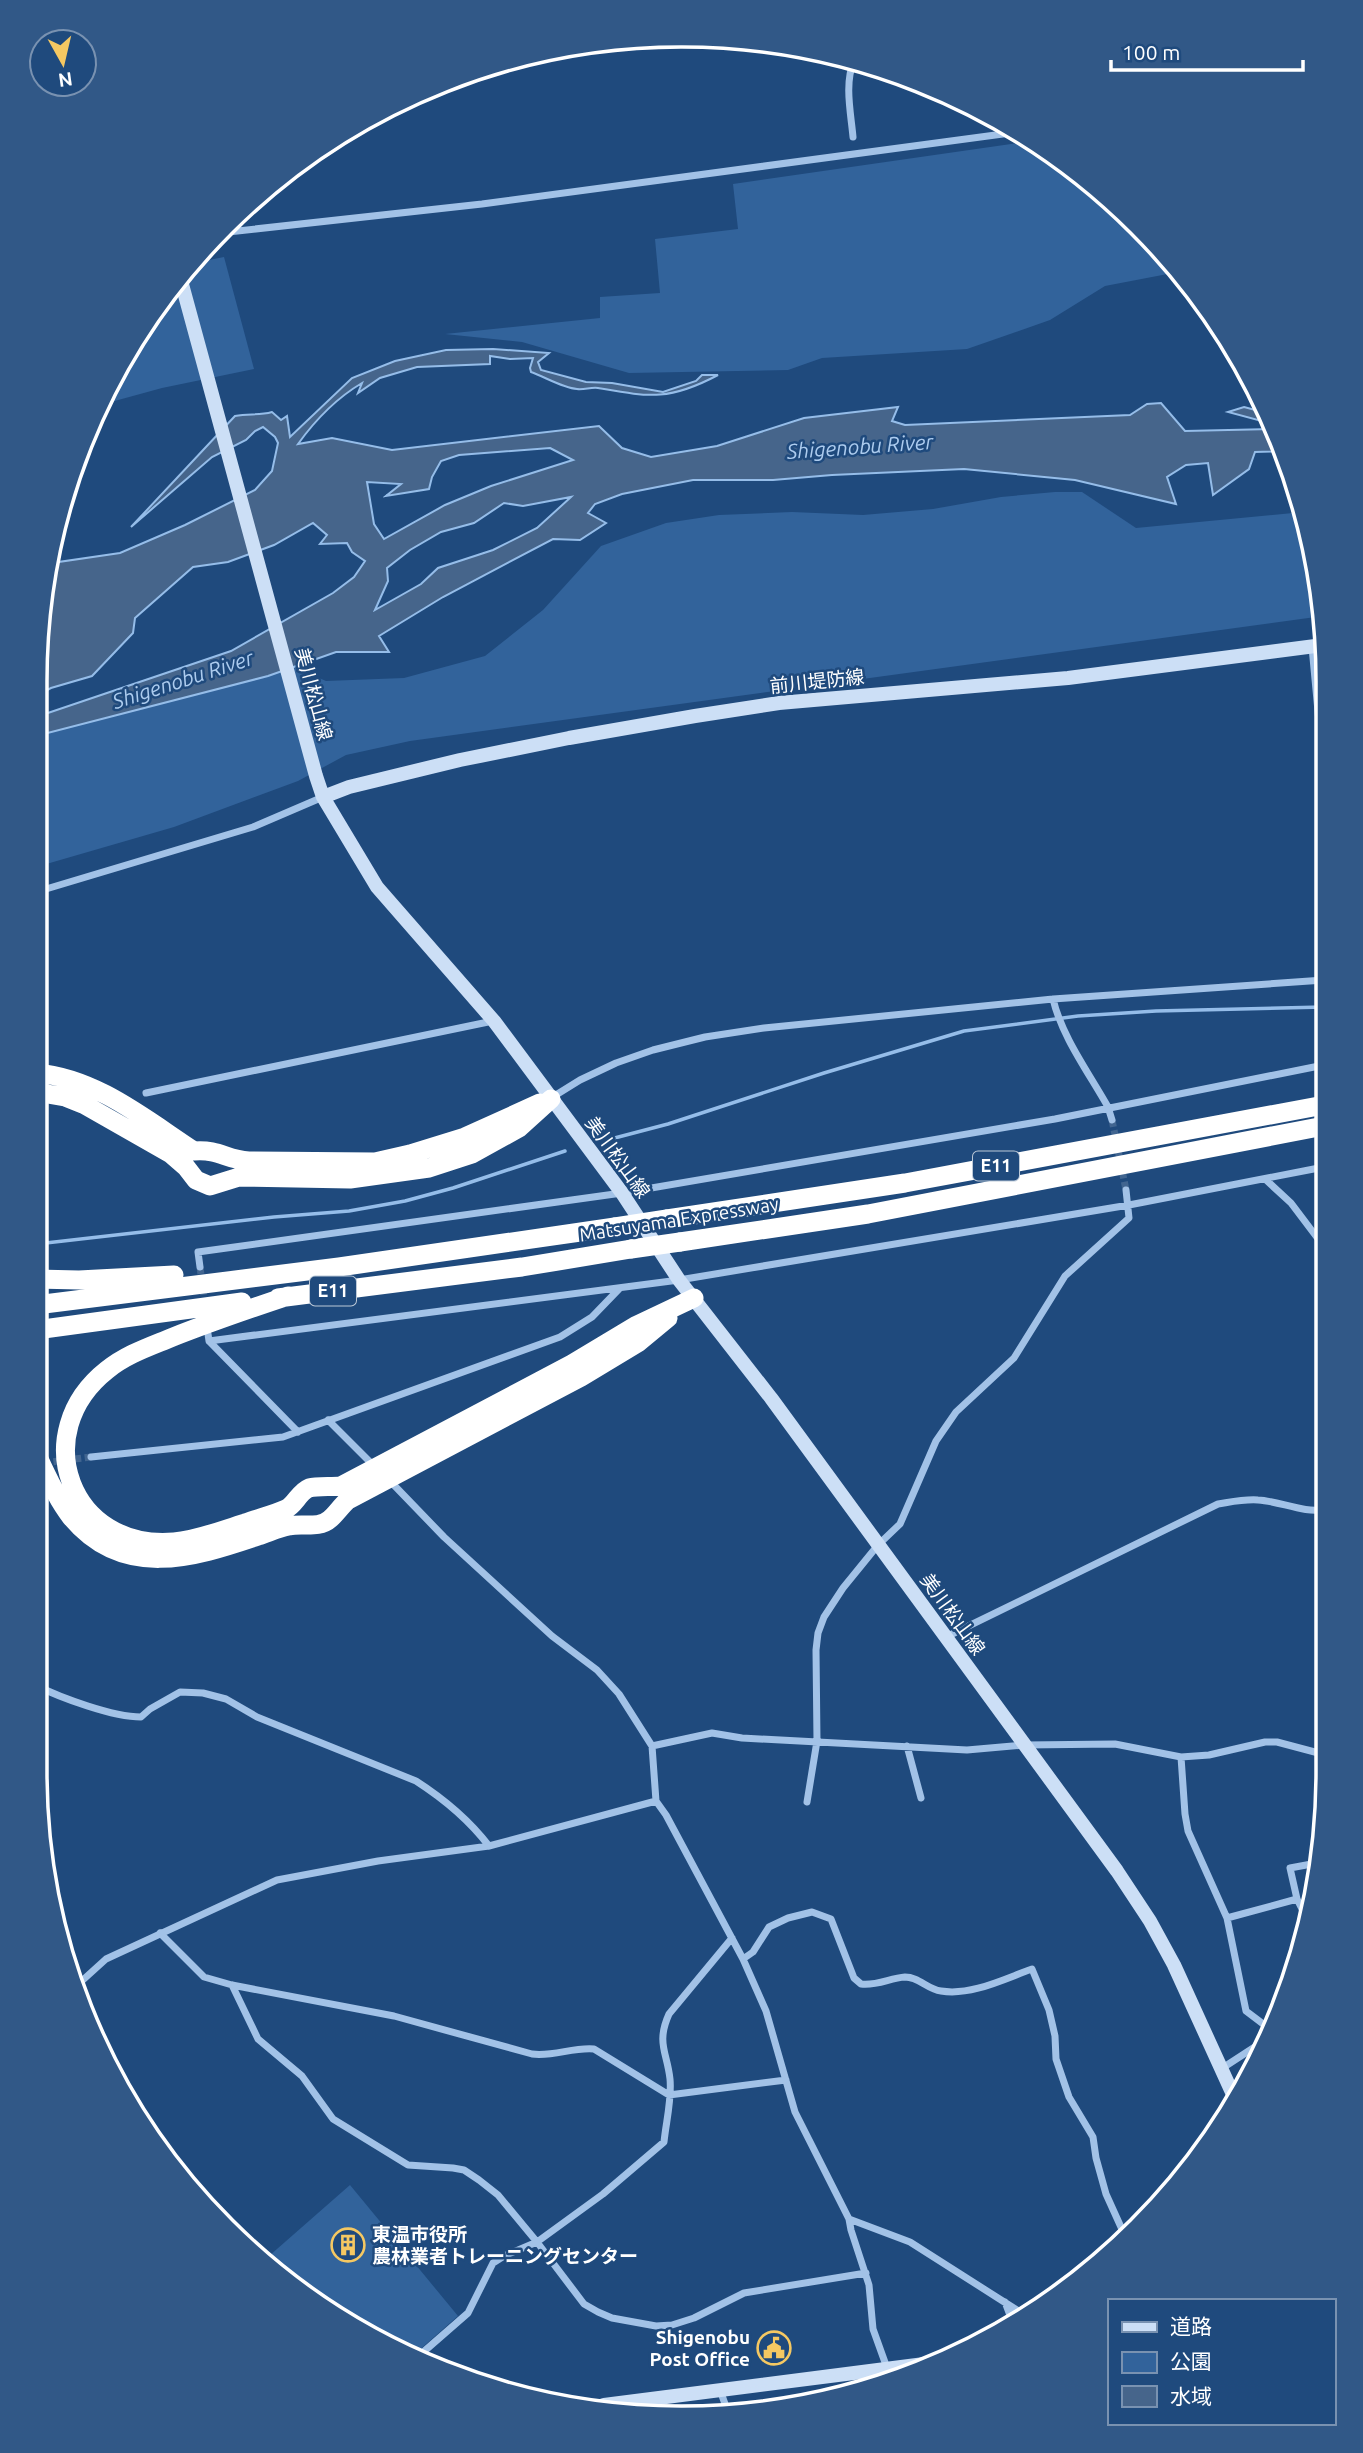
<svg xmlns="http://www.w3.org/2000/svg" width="1363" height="2453" font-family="Ubuntu,'Noto Sans JP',sans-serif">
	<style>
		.green { fill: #32639b }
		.water { fill: #46658b; stroke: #95bde9; stroke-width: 2; fill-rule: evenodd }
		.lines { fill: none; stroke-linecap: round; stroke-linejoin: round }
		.stream { stroke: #95bde9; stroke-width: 3.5 }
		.street-tunnel { stroke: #416590; stroke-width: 7; stroke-dasharray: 7 3.5; stroke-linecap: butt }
		.street { stroke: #a2c2e7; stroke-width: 7 }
		.secondary { stroke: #ccdff6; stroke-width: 14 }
		.highway { stroke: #fff; stroke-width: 19 }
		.highway-bridge { stroke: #fff; stroke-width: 19 }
		.labels { text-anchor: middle; stroke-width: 5; stroke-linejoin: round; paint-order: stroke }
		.shield { fill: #1f4a7d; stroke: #bcc9d8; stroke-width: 2 }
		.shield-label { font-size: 18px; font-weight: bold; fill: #fff }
		.street-label { font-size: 19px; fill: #fff; stroke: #1f4a7d }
		.poi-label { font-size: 19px; font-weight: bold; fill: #fff; stroke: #1f4a7d; text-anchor: start }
		.water-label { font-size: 21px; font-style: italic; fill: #adccef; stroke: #1f4a7d }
		.rim { fill: none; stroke: #fff; stroke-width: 3.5 }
	</style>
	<rect width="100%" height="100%" fill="#1f4a7d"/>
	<path class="green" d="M1031 141 1138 224 1178 272 1105 286 1050 320 967 349 822 358 788 370 629 373 522 342 445 334 600 318V297L660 293 655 239 738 229 733 184Z
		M224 257 254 369 162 388 100 405 122 358 189 264Z
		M1055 492H1082L1136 528 1303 512 1323 597V616L410 741 346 755 298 781 174 827 36 867V736L93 719 264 654 326 681 404 678 485 656 543 610 601 546 666 523 719 515 792 512 863 515 933 509 1001 497Z
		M350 2185 458 2316 417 2352 322 2309 269 2256Z"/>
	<path class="water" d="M493 349 549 353 538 362 541 370 586 382 612 383 663 392 696 381 702 375H718C669 401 650 397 598 388 591 387 584 390 577 389 563 388 545 377 531 372L530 368 533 358 510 359 490 356V364L417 367 380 378 358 393 362 383C335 399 316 419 298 444L332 438 392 450 599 426 622 448 651 457 717 446 804 418 898 407 892 421 905 425 1130 415 1147 404 1161 403 1185 431 1272 429 1283 451 1255 452 1249 469 1213 495 1208 463 1186 465 1167 477 1176 504 1075 480 964 469 832 475 773 480H693L622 494 595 504 588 513 606 523 580 540 553 539 443 597 379 636 389 652H336L268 676 36 736V717L231 651 333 593 354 577 365 561 352 552 347 543 320 544 327 535 313 523 274 545 228 562 193 567 135 618 133 633 92 676 51 688 36 696V640L52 563 120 553 185 525 255 490 272 471 278 443 275 437 263 427 255 431 246 440 212 457 131 527 235 416C249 413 258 416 272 412L281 420 287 416 290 437 352 378 395 361 446 350ZM550 448 573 460 491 486 445 505 384 539 374 524 367 482 401 484 386 496 429 489 432 477 441 461 459 455ZM571 497 537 528 493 550 438 568 421 584 375 610 388 581 387 568 410 550 441 532 474 523 504 503 523 506Z
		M1244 407 1263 412 1269 423 1228 412Z"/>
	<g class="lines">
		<path class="stream" d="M607 1140 668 1124 824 1073 964 1031 1078 1016 1156 1011 1324 1007
			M37 1244 274 1217 349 1211 405 1201 453 1188 565 1151"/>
		<path class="street-tunnel" d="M1112 1120 1126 1190
			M200 1267 205 1305
			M43 1463 91 1457"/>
		<path class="street" d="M853 137C851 114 844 83 854 61
			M219 233 482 204 1018 132
			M1312 647 1323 765
			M36 892 253 827 323 797
			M1053 999C1062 1037 1089 1073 1108 1107L1112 1120
			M146 1093 493 1021
			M551 1098 580 1080 616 1063 653 1050 705 1037 764 1028 1053 999 1324 980
			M1265 1179 1291 1203 1325 1248
			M200 1267 198 1252 622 1193 1055 1119 1324 1065
			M208 1334 209 1341 298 1432
			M209 1341 679 1280 1129 1205 1324 1167
			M328 1420 374 1466
			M91 1457 283 1437 560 1337 592 1317 619 1289
			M390 1481 444 1537 552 1636 597 1670 619 1694 652 1746 656 1801 666 1815 743 1959 766 2011 795 2112 849 2219 910 2242 1020 2312
			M946 1637 1218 1504C1231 1502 1244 1499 1258 1500 1280 1501 1304 1514 1326 1509
			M35 1685C61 1698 113 1717 141 1717L150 1709 180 1692 203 1693 226 1699 257 1717 416 1781C444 1799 469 1820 489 1846
			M652 1746 712 1733 742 1738 967 1750 1025 1745 1115 1744 1181 1757 1209 1755 1265 1742H1277L1326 1755
			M907 1746 921 1798
			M1320 1754V1768L1327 1806
			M1181 1757 1185 1814 1188 1831 1227 1918 1246 2011 1271 2030
			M807 1802 817 1741 816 1650 818 1633 824 1617 843 1588 878 1545 900 1524 936 1441 956 1412 1014 1358 1065 1276 1129 1218 1126 1190
			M1306 1917 1297 1899 1290 1868 1317 1863
			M1227 1918 1297 1899
			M160 1933 204 1977 232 1985 394 2016 532 2054C553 2057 573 2047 594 2049L669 2095 786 2080
			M743 1959 753 1952 769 1927 788 1918 812 1912 831 1919 854 1978 861 1984C877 1986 890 1978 905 1977 919 1977 927 1989 941 1991 971 1996 1004 1979 1032 1969L1049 2010 1055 2036 1056 2059 1069 2097 1093 2137 1096 2158 1106 2194 1125 2236
			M232 1985 258 2039 302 2076 333 2119 408 2165 453 2168 464 2170 479 2180 498 2195 537 2242 584 2304 598 2312 612 2318 656 2326 672 2325 694 2318 744 2293 866 2273
			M74 1988 106 1959 277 1880 378 1861 489 1846 656 1801
			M1221 2069 1267 2039
			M160 2149 221 2214
			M849 2219 851 2230 869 2285 873 2329 887 2368
			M1005 2302 1011 2318
			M421 2354 468 2313 493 2263 504 2256 537 2242 603 2194 664 2142C666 2122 672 2099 670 2079 667 2052 656 2043 669 2014L732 1938
			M720 2390 729 2415"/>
		<path class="secondary" d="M180 277 316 776 323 797 377 887 494 1021 622 1193 679 1280 771 1398 1117 1871 1150 1921 1174 1965 1236 2101
			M323 797 349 787 460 760 569 738 695 716 779 703 1068 678 1323 645
			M604 2405 940 2362"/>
		<path class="highway" d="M36 1073C96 1078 145 1119 194 1151 220 1149 226 1160 249 1161L375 1162 410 1154 465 1137 540 1103
			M36 1092 65 1097 85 1105 171 1154 186 1167 196 1180 210 1186 239 1177 350 1179 429 1168 472 1154 519 1128 551 1099
			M667 1219 905 1183 1324 1105
			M680 1242 868 1214 1324 1126
			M36 1279 79 1280 174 1275
			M288 1296C249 1309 211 1322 173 1337 149 1347 127 1354 107 1370 27 1433 70 1551 174 1542 198 1540 222 1530 245 1523 259 1518 273 1515 286 1509 295 1505 299 1492 309 1488 317 1486 331 1487 341 1486L572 1364 637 1325 694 1298
			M278 1298 522 1267 631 1249
			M36 1305 339 1267 615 1227
			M36 1330 242 1302
			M35 1451C46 1473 56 1498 71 1517 123 1580 193 1558 258 1536 268 1533 278 1528 289 1526 302 1523 319 1529 330 1519 336 1514 341 1506 348 1500L581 1377 639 1342 668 1318"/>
		<path class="highway-bridge" d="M615 1227 667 1219
			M631 1249 680 1242"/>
	</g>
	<defs>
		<symbol id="building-ring" viewBox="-11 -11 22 22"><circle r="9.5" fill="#1f4a7d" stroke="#f5c862" stroke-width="1.5"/><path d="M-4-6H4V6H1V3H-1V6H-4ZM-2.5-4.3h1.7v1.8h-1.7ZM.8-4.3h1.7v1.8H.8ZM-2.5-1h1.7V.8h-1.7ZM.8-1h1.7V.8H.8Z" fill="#f5c862"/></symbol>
		<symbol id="civic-ring" viewBox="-11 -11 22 22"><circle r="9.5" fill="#1f4a7d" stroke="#f5c862" stroke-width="1.5"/><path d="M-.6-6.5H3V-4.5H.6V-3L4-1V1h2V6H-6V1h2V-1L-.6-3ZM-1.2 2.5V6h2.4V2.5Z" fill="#f5c862"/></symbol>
	</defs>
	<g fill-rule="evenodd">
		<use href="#building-ring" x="329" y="2226" width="38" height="38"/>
		<use href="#civic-ring" x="755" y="2329" width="38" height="38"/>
	</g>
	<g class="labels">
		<g class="shield">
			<rect x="973" y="1151.5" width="46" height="29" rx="5"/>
			<rect x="310" y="1276.5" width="46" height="29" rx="5"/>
		</g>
		<g class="shield-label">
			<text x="996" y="1172">E11</text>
			<text x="333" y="1297">E11</text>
		</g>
		<g class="street-label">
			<text transform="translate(817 681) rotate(-6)" y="7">前川堤防線</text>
			<text transform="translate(314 694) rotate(75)" y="7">美川松山線</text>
			<text transform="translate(618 1157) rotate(54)" y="7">美川松山線</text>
			<text transform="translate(679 1219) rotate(-9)" y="7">Matsuyama Expressway</text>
			<text transform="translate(953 1614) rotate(54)" y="7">美川松山線</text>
		</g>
		<g class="poi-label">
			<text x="372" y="2241">東温市役所<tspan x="372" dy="22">農林業者トレーニングセンター</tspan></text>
			<text x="750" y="2344" text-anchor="end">Shigenobu<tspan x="750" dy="22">Post Office</tspan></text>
		</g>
		<g class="water-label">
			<text transform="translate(860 447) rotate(-4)" y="7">Shigenobu River</text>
			<text transform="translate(183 680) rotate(-18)" y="7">Shigenobu River</text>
		</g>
	</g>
	<path d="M0 0H1363V2453H0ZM681 47H682A634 634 0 0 1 1316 681V1772A634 634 0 0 1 682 2406H681A634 634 0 0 1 47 1772V681A634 634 0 0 1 681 47Z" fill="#315887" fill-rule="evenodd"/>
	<path class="rim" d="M681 47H682A634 634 0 0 1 1316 681V1772A634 634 0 0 1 682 2406H681A634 634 0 0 1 47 1772V681A634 634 0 0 1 681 47Z"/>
	<rect x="1108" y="2299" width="228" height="126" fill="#1f4a7d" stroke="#7992b1" stroke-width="2"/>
	<rect x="1122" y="2322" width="35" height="10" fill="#ccdff6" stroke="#7992b1" stroke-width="2"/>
	<text x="1170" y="2334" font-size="21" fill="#ffffff">道路</text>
	<rect x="1122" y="2352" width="35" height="21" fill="#32639b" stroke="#7992b1" stroke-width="2"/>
	<text x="1170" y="2369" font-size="21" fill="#ffffff">公園</text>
	<rect x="1122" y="2386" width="35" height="21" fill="#46658b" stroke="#7992b1" stroke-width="2"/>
	<text x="1170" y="2404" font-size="21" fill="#ffffff">水域</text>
	<g transform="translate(63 63) rotate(172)"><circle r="33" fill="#1f4a7d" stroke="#7992b1" stroke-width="2"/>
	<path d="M0-5L12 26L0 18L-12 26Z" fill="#f5c862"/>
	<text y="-10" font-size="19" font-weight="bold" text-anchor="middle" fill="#ffffff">N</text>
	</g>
	<path d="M1111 60v10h192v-10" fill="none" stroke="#ffffff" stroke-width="3.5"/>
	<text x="1122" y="60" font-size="21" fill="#ffffff" stroke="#1f4a7d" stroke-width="5" paint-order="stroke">100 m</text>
</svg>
